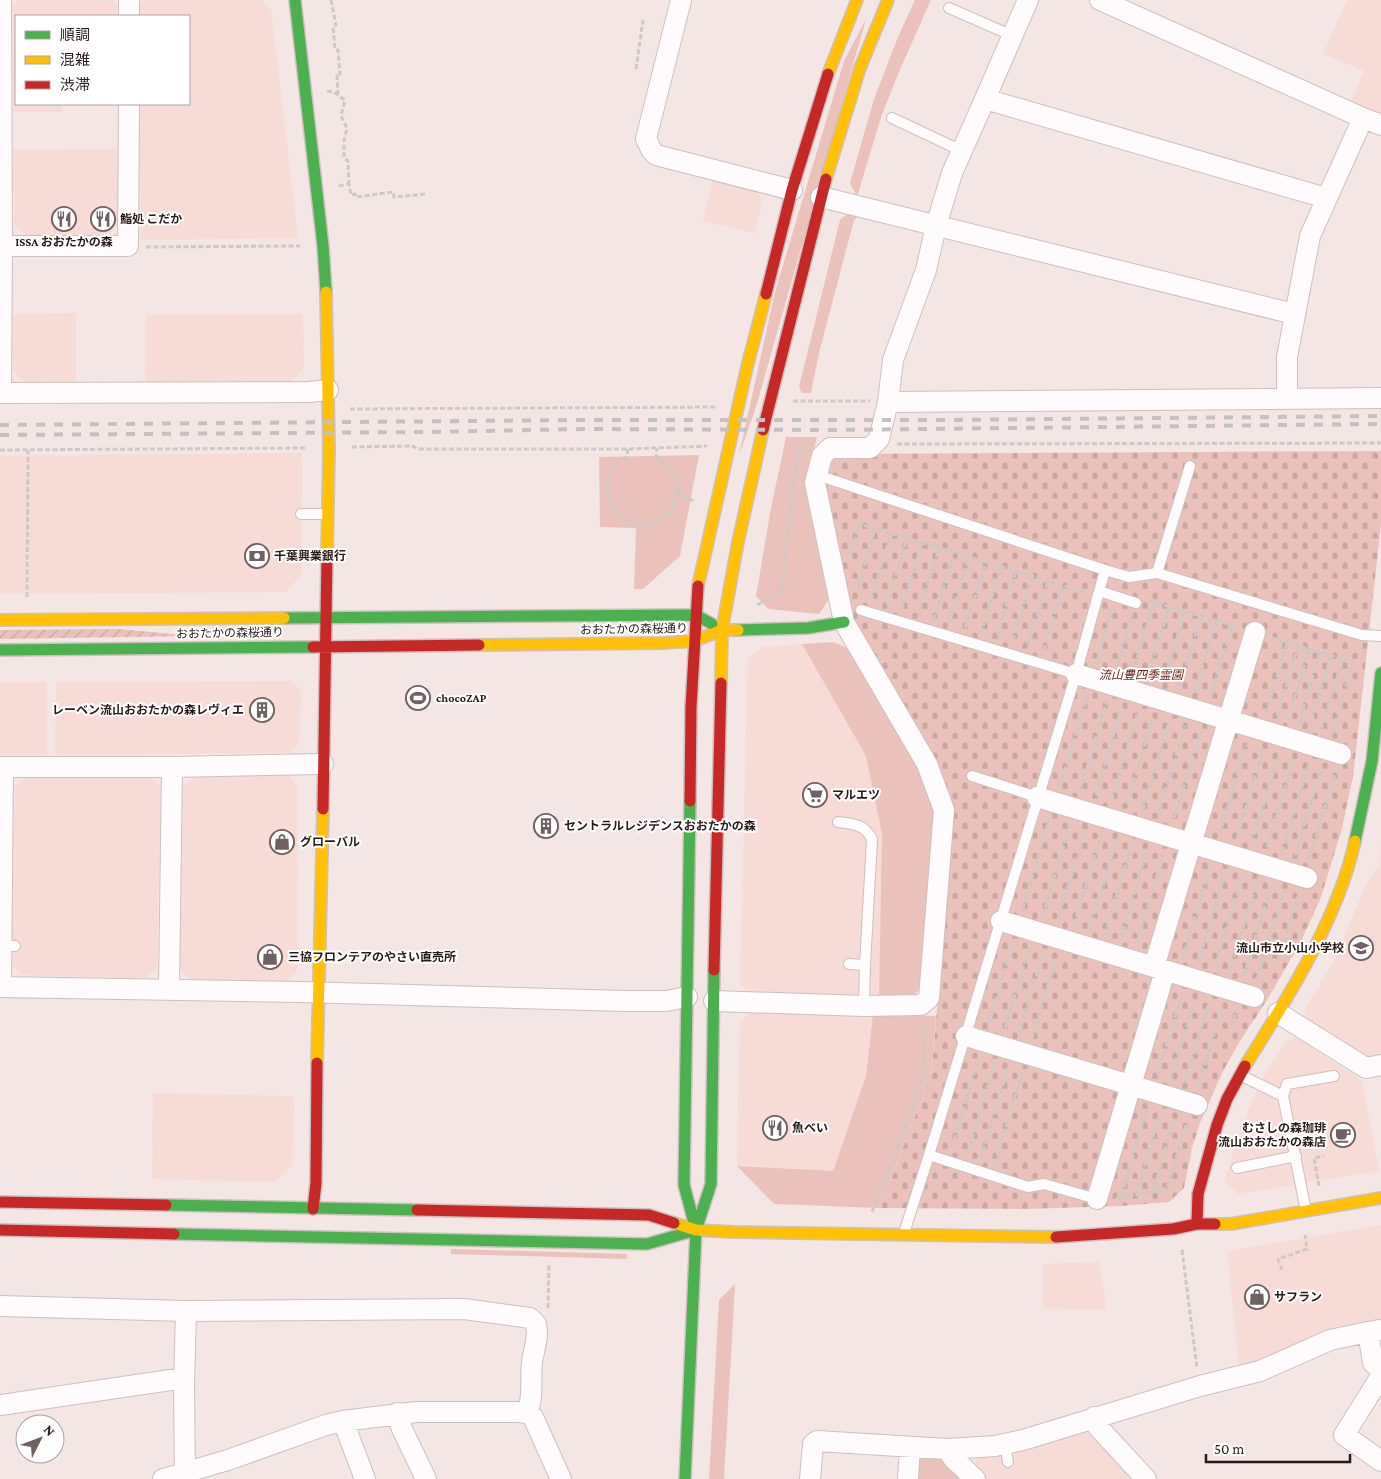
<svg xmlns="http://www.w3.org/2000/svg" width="1381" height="1479" font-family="'Crimson Pro','Noto Sans JP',serif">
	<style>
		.built { fill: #f7dbd6 }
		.green { fill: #eac2bb }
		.cemetery { fill: url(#cemetery-stones) }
		.garden { fill: url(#garden-furrows) }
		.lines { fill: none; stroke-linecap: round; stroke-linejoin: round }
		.lane-casing { stroke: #cdc0be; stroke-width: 12 }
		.street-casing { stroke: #cdc0be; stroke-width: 22 }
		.fast-casing { stroke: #cdc0be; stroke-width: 14 }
		.slow-casing { stroke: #cdc0be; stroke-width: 14 }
		.jam-casing { stroke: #cdc0be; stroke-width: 14 }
		.path { stroke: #cdc9c7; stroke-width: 3; stroke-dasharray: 5 2.5; stroke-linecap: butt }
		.lane { stroke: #fdfbfb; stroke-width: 10 }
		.street { stroke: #fdfbfb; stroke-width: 20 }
		.fast { stroke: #4caf50; stroke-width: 11 }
		.slow { stroke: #ffc107; stroke-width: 11 }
		.jam { stroke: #c62828; stroke-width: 11 }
		.rail { stroke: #c5c1c0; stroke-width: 4; stroke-dasharray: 9 9; stroke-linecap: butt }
		.labels { text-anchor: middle; stroke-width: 4; stroke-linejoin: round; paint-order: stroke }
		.poi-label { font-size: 12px; font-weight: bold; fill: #281a17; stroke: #fff; text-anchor: start }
		.street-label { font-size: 12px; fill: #281a17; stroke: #fff }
		.park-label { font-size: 12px; font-style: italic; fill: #6a2017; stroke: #fff }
	</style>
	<defs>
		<pattern id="cemetery-stones" width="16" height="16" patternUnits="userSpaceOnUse" patternTransform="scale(1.25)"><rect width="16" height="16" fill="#eac2bb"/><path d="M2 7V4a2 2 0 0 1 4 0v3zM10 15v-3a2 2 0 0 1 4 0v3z" fill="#c9a6a0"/></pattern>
		<pattern id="garden-furrows" width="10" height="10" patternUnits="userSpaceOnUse" patternTransform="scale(1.25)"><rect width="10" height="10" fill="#eac2bb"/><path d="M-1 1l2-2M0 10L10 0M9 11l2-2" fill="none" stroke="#c9a6a0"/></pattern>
	</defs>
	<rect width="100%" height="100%" fill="#f4e6e4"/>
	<path class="built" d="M18 0H112L117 5V16H16V104H62V112H13V5Z
		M144 0H261L271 9 298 238 141 240 139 104H189V16H139V5Z
		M1347 0H1381V115L1351 102 1364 71 1323 54Z
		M118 149 119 223 109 235H25L14 224 13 150Z
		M713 178 755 189 763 200 754 233 703 221Z
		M76 313V382H24L13 371V314Z
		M303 314 304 368 291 382 145 383 146 315Z
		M302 453 301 575 286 592 0 594V456Z
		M802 644 866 756 882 834 879 995 751 994 740 984 748 659 762 647Z
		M292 681 301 691 299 743 288 753 55 755 56 682Z
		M47 682V755H0V683Z
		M150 776 161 788 157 968 146 978 22 975 11 964 15 787 26 778Z
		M196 776H289L298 787 297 972 284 983 189 979 180 968 183 787Z
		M1381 838V1056L1369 1058 1361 1057 1308 1021 1305 1009 1335 959 1367 882 1380 864Z
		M751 1012 873 1014 866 1076 833 1171 737 1166 740 1022Z
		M1298 1038 1362 1081 1379 1171 1237 1194 1225 1180 1238 1135 1260 1082 1287 1041Z
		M153 1093 294 1096 292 1165 275 1182 152 1179Z
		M1381 1225V1322L1239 1367 1227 1251Z
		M1099 1262 1107 1310 1043 1308V1264Z
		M1087 1430 1099 1436 1139 1479H981L973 1473 977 1458 1005 1454 1050 1442Z"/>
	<path class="green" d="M915 0H931L901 67 881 117 857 197 850 183 874 99 898 37Z
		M866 19 756 407 739 455 775 292 844 61Z
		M850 212 861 214 854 220 819 353 811 393H802L799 387 840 220Z
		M786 437H817L806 481 829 599 819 614 768 609 756 596 771 508Z
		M699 455 680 556 643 589H634L636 528 600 527 599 457Z
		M833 642 850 649 922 768 933 808 935 825 922 949 920 989 912 997 879 995 882 834 866 756 802 644Z
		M873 1014 936 1016 931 1077 879 1208 774 1204 737 1166 833 1171 866 1076Z
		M451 1249 627 1254V1259L451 1254Z
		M735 1284 724 1479H709L719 1300Z
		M924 1456 940 1458 966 1479H916L917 1463Z"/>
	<path class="cemetery" d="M1381 451V524L1353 777 1341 832 1320 900 1301 941 1269 997 1240 1041 1223 1071 1200 1123 1192 1148 1184 1188 1169 1202 1121 1206 1026 1209 879 1208 931 1077 948 885 951 832V799L934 756 858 629 849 606 823 480 834 454Z"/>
	<path class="garden" d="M118 629 194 636 0 639V630Z"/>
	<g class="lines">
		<defs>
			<path id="lane" d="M949 8 1013 36
				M892 118 962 151
				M817 475 1105 570
				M301 514H326
				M1157 573 1362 635 1381 636
				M1099 591 1136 603
				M861 610 1076 674
				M972 776 1037 797
				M838 822C854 824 864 824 872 839L865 965
				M1 945 15 946
				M849 964 865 965 864 1006
				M1240 1075 1283 1096 1306 1211
				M1283 1096 1287 1084 1334 1076
				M1237 1168 1296 1156
				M1097 1199 1044 1184 1028 1187 929 1155 1076 674 1105 570 1129 577 1157 573 1190 466
				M904 1233 929 1155
				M1005 1444 1008 1462"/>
			<path id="street" d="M1 0 2 246 1 393 309 392 328 390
				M681 0 646 139 652 151 656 155 792 190
				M1100 0 1363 118
				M129 16V0
				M985 99 1028 0
				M821 197 1294 314
				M0 246H128L129 104
				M1287 398V357L1310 236 1363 118 1381 125
				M888 402 1381 398
				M1076 674 1341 754
				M0 767H172L323 764
				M1037 797 1307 878
				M1001 921 1254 997
				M1154 967 1255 632
				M0 987 300 992 626 1001H666L687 997
				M1 987 3 767
				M169 989 172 767
				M714 1001 864 1006 921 1005 929 998 944 810 927 764 844 622 815 483 822 456 830 448H870L879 439 888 402 893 360 926 270 936 226 952 173 985 99 1326 198
				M1278 1013 1366 1068 1381 1065
				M966 1036 1197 1105
				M1097 1199 1165 971
				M0 1306 186 1311 464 1309 530 1318 536 1324C539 1337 534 1349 532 1362 530 1379 534 1397 527 1413
				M1379 1330 1368 1332 1373 1363 1381 1369
				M1381 1376 1344 1435 1381 1461
				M0 1405 184 1378
				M397 1413 402 1429 426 1479
				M1094 1417 1098 1427 1146 1479
				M343 1421 365 1479
				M947 1449 953 1458 975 1479
				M163 1479 228 1460 326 1425 343 1421 416 1412H519L527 1413 533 1417 561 1479
				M185 1479 184 1386 186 1311
				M810 1479 813 1444 817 1441 947 1449 995 1446 1023 1440 1200 1386 1260 1371 1330 1340 1368 1332
				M908 1479 910 1447"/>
			<path id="fast" d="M295 0 323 246 326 292
				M284 618 696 615 712 624
				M738 630 808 628 844 622
				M0 650 313 647
				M690 801 684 1185 696 1230
				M1355 841 1372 761 1381 673
				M166 1205 417 1210
				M174 1234 647 1244 696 1230
				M685 1479 696 1230 711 1184 714 970"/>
			<path id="slow" d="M828 74 857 0
				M826 179 860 68 888 0
				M326 292 329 450 327 556
				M698 586 747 367 766 294
				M0 620 284 618
				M479 645 664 643 694 641 722 630H738
				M721 683 722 630 738 542 763 430
				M317 1063 323 809
				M1245 1066C1287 999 1338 919 1355 841
				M674 1223 696 1230 734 1232 1056 1237
				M1215 1224H1231L1381 1198"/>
			<path id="jam" d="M766 294 792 190 828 74
				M763 430 826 179
				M313 647 479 645
				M690 801 691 707 698 586
				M323 809 327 556
				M714 970 721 683
				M0 1202 166 1205
				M313 1209 316 1183 317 1063
				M417 1210 649 1215 674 1223
				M1197 1224 1198 1194 1217 1125 1227 1099 1245 1066
				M0 1230 174 1234
				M1056 1237 1173 1229 1197 1224H1215"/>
		</defs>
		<use href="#lane" class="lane-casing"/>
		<use href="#street" class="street-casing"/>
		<use href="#fast" class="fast-casing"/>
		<use href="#slow" class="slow-casing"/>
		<use href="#jam" class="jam-casing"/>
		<path class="path" d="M331 0 336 25 333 27 335 49 338 50 340 76H337L338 94
			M636 69 643 20
			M327 91 334 92 345 100 341 116 347 128 344 140V158L348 161 349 184
			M339 186 349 184 351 195 355 194 356 197 393 192 394 197 425 194
			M146 247 300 246
			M793 401H870
			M350 409 716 407
			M897 444 1381 443
			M352 447 412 446 419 449H628L707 446
			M628 449 627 456C624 459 619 462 616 466 587 501 639 546 667 514 672 508 677 501 677 494 679 476 670 466 656 456L657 448
			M0 450 307 448
			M677 491 693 501
			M850 556 860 524 1085 592
			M858 588 875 529
			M27 597 28 450
			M871 600 891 533
			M1150 601 1238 627
			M757 605 777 595 782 589 794 476 799 452 805 446
			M887 605 907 538
			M902 609 922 543
			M918 614 939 548
			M934 619 954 552
			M949 623 969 557
			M965 628 986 562
			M981 633 1001 566
			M997 635 1016 571
			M1272 638 1353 662 1332 733
			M1013 640 1032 576
			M1028 645 1048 581
			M1044 650 1063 585
			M1097 661 1112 609
			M1117 666 1132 615
			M1133 672 1154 602
			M1148 677 1169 607
			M1164 682 1185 611
			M1180 687 1201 616
			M1195 691 1217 621
			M1211 696 1232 625
			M1266 713 1287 643
			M1277 716 1298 646
			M1288 720 1309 649
			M1299 723 1320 652
			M1310 726 1331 655
			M1321 729 1343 659
			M1060 786 1087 696
			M1080 791 1106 703
			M1096 795 1122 707
			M1112 799 1138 712
			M1127 804 1153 717
			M1143 809 1169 722
			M1158 813 1185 726
			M1174 818 1201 731
			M1220 833 1246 745
			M1237 838 1263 750
			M1252 842 1279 755
			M1267 847 1294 759
			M1282 851 1309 764
			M1295 855 1322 767
			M1309 859 1336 771
			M1023 908 1049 820
			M1043 915 1070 825
			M1058 919 1085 832
			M1074 924 1101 836
			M1090 929 1117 839
			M1105 934 1132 844
			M1121 938 1147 850
			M1137 943 1163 855
			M1183 957 1210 867
			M1198 962 1226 872
			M1277 963 1298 896
			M1215 967 1242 877
			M1230 971 1257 881
			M1244 975 1271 886
			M1257 979 1285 889
			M989 1023 1013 943
			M1232 1026 1236 1011
			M1005 1028 1029 948
			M1019 1034 1043 953
			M1032 1038 1056 958
			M1157 1075 1182 995
			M1171 1077 1195 1000
			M1185 1083 1209 1003
			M1198 1087 1222 1007
			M952 1147 978 1060
			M968 1153 995 1063
			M981 1158 1008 1068
			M995 1163 1022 1073
			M1319 1186 1314 1158 1324 1156
			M1154 1192 1167 1188 1187 1122
			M1136 1195 1153 1192 1174 1118
			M1121 1197 1136 1195 1160 1114
			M1116 1198 1121 1197 1147 1109
			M872 1212 910 1116 924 1072 925 1023
			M1182 1250 1197 1368
			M1282 1270 1278 1259 1307 1249 1305 1235
			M548 1308 549 1264"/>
		<use href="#lane" class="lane"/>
		<use href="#street" class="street"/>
		<use href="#fast" class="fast"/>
		<use href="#slow" class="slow"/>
		<use href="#jam" class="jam"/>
		<path class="rail" d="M0 425 584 420H943L1381 416
			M0 435 431 432 583 429 830 430 1381 424"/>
	</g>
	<defs>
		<symbol id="restaurant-ring" viewBox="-11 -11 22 22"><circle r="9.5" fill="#fff" stroke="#6f615f" stroke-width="1.5"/><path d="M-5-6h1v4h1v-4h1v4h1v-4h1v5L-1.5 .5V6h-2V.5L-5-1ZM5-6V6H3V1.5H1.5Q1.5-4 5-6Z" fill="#6f615f"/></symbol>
		<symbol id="bank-ring" viewBox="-11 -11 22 22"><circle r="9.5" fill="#fff" stroke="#6f615f" stroke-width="1.5"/><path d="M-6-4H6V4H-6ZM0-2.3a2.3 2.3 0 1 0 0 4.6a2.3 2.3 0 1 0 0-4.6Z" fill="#6f615f"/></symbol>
		<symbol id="stadium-ring" viewBox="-11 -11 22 22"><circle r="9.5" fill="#fff" stroke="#6f615f" stroke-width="1.5"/><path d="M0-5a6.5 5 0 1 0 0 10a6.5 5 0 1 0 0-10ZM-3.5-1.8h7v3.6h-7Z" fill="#6f615f"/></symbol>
		<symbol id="building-ring" viewBox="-11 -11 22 22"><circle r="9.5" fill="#fff" stroke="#6f615f" stroke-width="1.5"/><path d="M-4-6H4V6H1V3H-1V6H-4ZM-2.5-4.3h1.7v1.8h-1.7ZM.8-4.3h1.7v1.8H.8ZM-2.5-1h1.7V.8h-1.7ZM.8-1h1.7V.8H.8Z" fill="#6f615f"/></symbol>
		<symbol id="supermarket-ring" viewBox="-11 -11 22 22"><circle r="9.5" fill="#fff" stroke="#6f615f" stroke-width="1.5"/><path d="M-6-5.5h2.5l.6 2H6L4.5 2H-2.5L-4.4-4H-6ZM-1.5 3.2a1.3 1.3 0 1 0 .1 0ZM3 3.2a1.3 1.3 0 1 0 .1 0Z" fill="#6f615f"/></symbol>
		<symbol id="shop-ring" viewBox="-11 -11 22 22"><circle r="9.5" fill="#fff" stroke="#6f615f" stroke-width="1.5"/><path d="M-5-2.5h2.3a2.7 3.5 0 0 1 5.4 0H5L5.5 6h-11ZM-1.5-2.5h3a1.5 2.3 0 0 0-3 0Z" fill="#6f615f"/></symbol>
		<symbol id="school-ring" viewBox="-11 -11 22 22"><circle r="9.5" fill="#fff" stroke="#6f615f" stroke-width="1.5"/><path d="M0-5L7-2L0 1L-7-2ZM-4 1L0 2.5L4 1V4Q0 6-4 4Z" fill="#6f615f"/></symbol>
		<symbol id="cafe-ring" viewBox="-11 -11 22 22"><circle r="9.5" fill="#fff" stroke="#6f615f" stroke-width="1.5"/><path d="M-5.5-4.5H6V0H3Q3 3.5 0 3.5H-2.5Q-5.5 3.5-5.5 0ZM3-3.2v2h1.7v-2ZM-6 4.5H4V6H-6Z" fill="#6f615f"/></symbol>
	</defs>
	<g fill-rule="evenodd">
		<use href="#restaurant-ring" x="50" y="205" width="28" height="28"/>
		<use href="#restaurant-ring" x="89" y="205" width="28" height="28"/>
		<use href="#bank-ring" x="243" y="542" width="28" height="28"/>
		<use href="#stadium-ring" x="404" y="684" width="28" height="28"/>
		<use href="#building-ring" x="248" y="696" width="28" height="28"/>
		<use href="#supermarket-ring" x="801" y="781" width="28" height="28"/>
		<use href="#building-ring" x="532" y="812" width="28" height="28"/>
		<use href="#shop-ring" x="268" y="828" width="28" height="28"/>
		<use href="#school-ring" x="1347" y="934" width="28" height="28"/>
		<use href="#shop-ring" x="256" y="943" width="28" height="28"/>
		<use href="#restaurant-ring" x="761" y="1114" width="28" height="28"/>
		<use href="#cafe-ring" x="1329" y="1121" width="28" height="28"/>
		<use href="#shop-ring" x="1243" y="1283" width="28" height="28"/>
	</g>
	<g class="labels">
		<g class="poi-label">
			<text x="120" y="223">鮨処 こだか</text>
			<text x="64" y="246" text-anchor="middle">ISSA おおたかの森</text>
			<text x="274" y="560">千葉興業銀行</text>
			<text x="436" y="702">chocoZAP</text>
			<text x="244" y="714" text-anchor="end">レーベン流山おおたかの森レヴィエ</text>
			<text x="832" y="799">マルエツ</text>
			<text x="564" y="830">セントラルレジデンスおおたかの森</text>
			<text x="300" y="846">グローバル</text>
			<text x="1344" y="952" text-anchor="end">流山市立小山小学校</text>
			<text x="288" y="961">三協フロンテアのやさい直売所</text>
			<text x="792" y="1132">魚べい</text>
			<text x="1326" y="1132" text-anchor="end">むさしの森珈琲<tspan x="1326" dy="14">流山おおたかの森店</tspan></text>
			<text x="1274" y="1301">サフラン</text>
		</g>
		<g class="street-label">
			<text transform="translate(634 629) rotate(-1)" y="4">おおたかの森桜通り</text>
			<text transform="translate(230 633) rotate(-1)" y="4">おおたかの森桜通り</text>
		</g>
		<g class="park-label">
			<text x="1141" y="679">流山豊四季霊園</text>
		</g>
	</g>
	<rect x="15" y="15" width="175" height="90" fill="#ffffff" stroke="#a9a3a2"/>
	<rect x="25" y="31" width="25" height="8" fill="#4caf50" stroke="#a9a3a2"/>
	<text x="60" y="40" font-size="15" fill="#281a17">順調</text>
	<rect x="25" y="56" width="25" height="8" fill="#ffc107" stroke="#a9a3a2"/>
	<text x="60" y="65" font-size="15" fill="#281a17">混雑</text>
	<rect x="25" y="81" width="25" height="8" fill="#c62828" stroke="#a9a3a2"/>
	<text x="60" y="90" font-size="15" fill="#281a17">渋滞</text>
	<g transform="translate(40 1439) rotate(48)"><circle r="24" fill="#ffffff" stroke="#a9a3a2"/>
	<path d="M0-4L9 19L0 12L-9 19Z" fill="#6f615f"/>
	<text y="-8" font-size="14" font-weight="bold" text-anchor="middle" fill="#281a17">N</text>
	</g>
	<path d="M1206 1454v8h144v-8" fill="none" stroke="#281a17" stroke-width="2.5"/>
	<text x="1214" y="1454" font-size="15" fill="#281a17" stroke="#ffffff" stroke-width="4" paint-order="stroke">50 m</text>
</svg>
